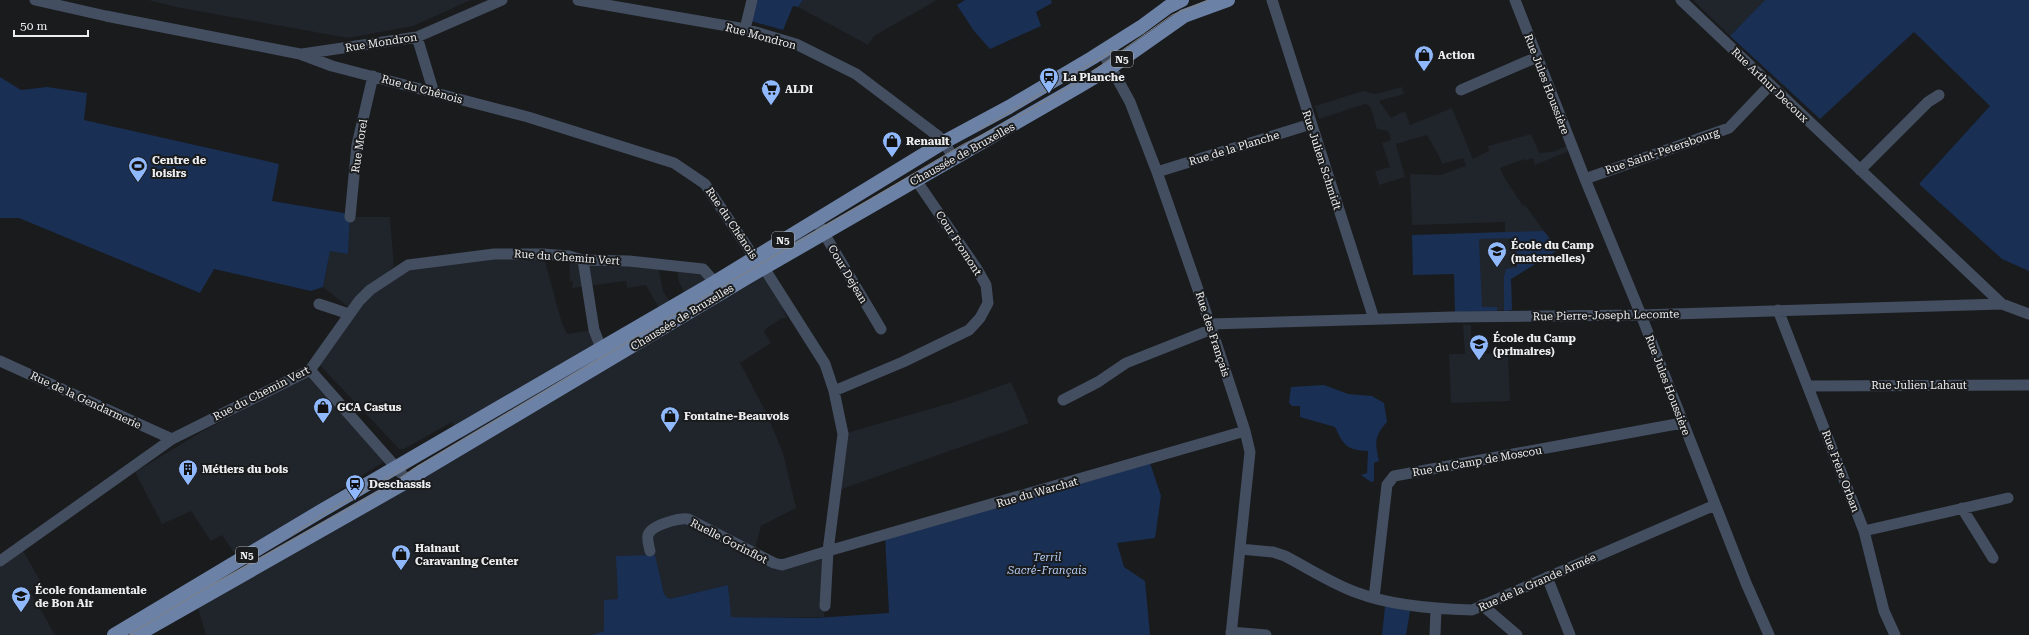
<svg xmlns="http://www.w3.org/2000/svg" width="2029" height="635" font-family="'Roboto Serif',serif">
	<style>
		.built { fill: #20242b }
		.green { fill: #192f54 }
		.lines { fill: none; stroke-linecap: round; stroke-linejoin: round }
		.minor { stroke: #434e60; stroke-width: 11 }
		.major { stroke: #6b81a6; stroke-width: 14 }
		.tram { stroke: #7f8082; stroke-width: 1 }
		.labels { text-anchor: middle; stroke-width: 4; stroke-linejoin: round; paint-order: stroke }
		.shield { fill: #1a1b1d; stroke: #adaeb0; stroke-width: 1 }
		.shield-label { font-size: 10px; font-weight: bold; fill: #ecedef }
		.street-label { font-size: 11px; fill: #ecedef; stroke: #1a1b1d }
		.poi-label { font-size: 11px; font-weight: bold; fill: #ecedef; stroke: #1a1b1d; text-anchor: start }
		.park-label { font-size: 11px; font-style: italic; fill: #b4ccf4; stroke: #1a1b1d }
	</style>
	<rect width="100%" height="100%" fill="#1a1b1d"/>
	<path class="built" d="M148 0H471L413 26 348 38 181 8Z
		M803 0H937L874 36 868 45 798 7Z
		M1693 0H1765L1730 36Z
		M1402 87 1404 94 1379 101 1391 118 1405 111 1410 125 1452 108 1473 159 1489 151 1488 146 1531 134 1539 153 1552 152 1567 146 1569 151 1535 165 1533 158 1525 161 1524 159 1500 168 1504 177 1523 206 1525 205 1558 250 1511 279 1512 310 1467 312 1465 233 1505 232V222L1412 225 1410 174 1440 175 1466 166 1463 158 1442 164 1441 160 1427 135 1396 144 1405 177 1379 185 1375 171 1390 167 1382 143 1391 140 1388 131 1377 129 1370 106 1365 104 1319 119 1315 106 1363 91 1375 94Z
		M350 217H390L394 266 374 287 408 265 543 254 561 320 567 334 594 330 601 348 591 371 580 368 462 439 452 422 404 449H399L316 361 352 310 323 287 330 250 348 253Z
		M569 256 658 264 663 291 676 312 665 319 646 285 627 288 626 281 572 288 573 281 570 282Z
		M676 266 703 269 724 292 691 304 679 282Z
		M764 268 787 318H782L767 328 764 332 771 343 740 363 766 412 783 453 796 508 761 526 754 553 774 563 828 551 824 617H730L728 585 669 599 664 594 654 555 618 600 604 631 593 635H206L196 602 418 474 607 369Z
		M1463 325H1471L1472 354 1508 353 1510 401 1451 403 1449 354H1465Z
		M307 376 388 459 237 557 222 535 211 541 191 511 162 524 135 472 203 431Z
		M1011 382 1029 423 836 491 843 434 961 400Z
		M22 549 42 584 30 591 55 635H0V565Z"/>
	<path class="green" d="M757 0H803L798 7 793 6 783 30 751 21Z
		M965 0H1051L1052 3 1036 12 1041 26 990 49 974 31 957 5Z
		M1765 0H2029V271L2002 259 1919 184 1990 106 1914 32 1820 119 1730 36Z
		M0 77 21 90 47 87 87 93 84 120 279 164 272 201 350 214 348 254 330 251 323 287 311 291 214 269 200 293 19 218H0Z
		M1544 231 1558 250 1511 279 1512 310 1504 311V277L1506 269 1517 267 1516 238 1479 239 1482 307H1497V311L1455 312 1454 274 1413 275 1412 235Z
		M1324 385 1348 394 1372 396 1384 403 1387 422C1374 436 1375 443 1379 461L1374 463V481L1371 482 1361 475 1367 473 1368 451C1347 450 1344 446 1335 427L1300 417V406H1292L1289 403 1291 387Z
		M1149 460 1161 496 1155 538 1117 543 1124 567 1145 581 1150 635H592L604 631V600L618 599 616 556 655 555 664 594 669 599 728 585 731 617 816 618 889 613 885 535Z
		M1385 606 1410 611 1406 635H1382Z"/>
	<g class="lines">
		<path class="minor" d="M35 0 106 16 300 54 332 66 528 117 674 163 705 184 754 257 764 268 825 364 834 391 843 434 828 551 1245 431
			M578 0 745 29 796 44 856 74 938 136 944 142 954 159
			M1272 0 1374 319
			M1515 0 1585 179 1641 315 1746 583 1769 635
			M1681 0 2002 304 2029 314
			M745 29 752 0
			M417 37 434 93
			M1102 51 1130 102 1157 172 1210 324 1245 431 1250 452 1231 635
			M302 54 417 37 502 0
			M1461 90 1537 57
			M1860 170 1928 102 1939 95
			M1157 172 1311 124
			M1585 179 1729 128 1770 85
			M350 217 357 145 373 76
			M816 220 881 329
			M583 260 594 330 601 348
			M319 304 349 314
			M1778 310 1864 531 1884 611 1895 635
			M1210 324 1453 317 1641 315 2002 304
			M0 361 172 439
			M310 370 408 481
			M1808 386 2029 385
			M834 391 903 362 969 330 980 318 988 303 986 285 977 269 916 180
			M1063 400 1098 382 1126 363 1212 329
			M1962 508 1993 558
			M1864 531 2008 498
			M1240 549 1273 552 1285 556C1308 568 1334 585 1358 593 1392 606 1437 609 1472 610L1715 505
			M650 551C649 547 647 539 648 535 651 525 679 518 688 519L774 563 782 565 828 551 825 606
			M0 561 172 439 310 370 359 301 370 290 408 265 494 254H543L569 256 583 260 629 261 703 269 719 287
			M1547 577 1570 635
			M1374 598 1387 485 1394 476 1682 423
			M1482 605 1517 635
			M1231 632 1266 635
			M1435 635 1436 609"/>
		<path class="major" d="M114 635 321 511 715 282 944 142 1009 107 1092 58 1141 27 1168 7 1182 0
			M137 635 408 481 422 471 748 277 1078 87 1110 68 1184 16 1228 0"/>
		<path class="tram" d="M979 130 1112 51
			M292 535 325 513 409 466
			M129 635 194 595 389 486 413 469 962 145 1016 118 1076 83 1172 15 1208 0"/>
	</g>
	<defs>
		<symbol id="shop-pin" viewBox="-11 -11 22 30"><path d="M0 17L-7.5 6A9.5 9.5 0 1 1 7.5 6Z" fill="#8fb8fd" stroke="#1a1b1d"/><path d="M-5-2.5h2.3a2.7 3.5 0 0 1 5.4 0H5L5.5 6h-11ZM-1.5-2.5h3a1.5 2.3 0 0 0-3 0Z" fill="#111"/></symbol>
		<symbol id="station-pin" viewBox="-11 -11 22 30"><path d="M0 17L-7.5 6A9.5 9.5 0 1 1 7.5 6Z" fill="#8fb8fd" stroke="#1a1b1d"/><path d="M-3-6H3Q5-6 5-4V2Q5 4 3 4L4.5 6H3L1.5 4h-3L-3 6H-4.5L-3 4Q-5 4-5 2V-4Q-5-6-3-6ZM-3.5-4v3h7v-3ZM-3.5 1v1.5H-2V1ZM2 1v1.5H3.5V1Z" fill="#111"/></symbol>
		<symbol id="supermarket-pin" viewBox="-11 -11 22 30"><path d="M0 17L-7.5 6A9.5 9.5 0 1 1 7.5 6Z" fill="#8fb8fd" stroke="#1a1b1d"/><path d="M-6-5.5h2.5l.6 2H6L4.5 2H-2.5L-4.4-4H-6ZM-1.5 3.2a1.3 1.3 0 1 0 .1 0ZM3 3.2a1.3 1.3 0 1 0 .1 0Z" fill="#111"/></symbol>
		<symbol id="stadium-pin" viewBox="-11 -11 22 30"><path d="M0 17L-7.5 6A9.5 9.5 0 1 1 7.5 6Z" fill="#8fb8fd" stroke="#1a1b1d"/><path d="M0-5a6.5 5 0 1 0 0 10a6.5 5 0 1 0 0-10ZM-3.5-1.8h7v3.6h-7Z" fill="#111"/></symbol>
		<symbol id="school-pin" viewBox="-11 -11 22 30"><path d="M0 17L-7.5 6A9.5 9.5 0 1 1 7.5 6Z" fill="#8fb8fd" stroke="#1a1b1d"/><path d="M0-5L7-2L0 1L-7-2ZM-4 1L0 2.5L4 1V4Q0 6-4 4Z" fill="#111"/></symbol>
		<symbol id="building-pin" viewBox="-11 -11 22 30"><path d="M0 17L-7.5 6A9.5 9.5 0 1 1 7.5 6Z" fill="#8fb8fd" stroke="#1a1b1d"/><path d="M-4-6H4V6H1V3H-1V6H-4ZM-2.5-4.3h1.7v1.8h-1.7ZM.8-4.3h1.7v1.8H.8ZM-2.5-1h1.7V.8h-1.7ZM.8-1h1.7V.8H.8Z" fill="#111"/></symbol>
	</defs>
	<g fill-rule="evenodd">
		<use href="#shop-pin" x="1413" y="44" width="22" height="30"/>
		<use href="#station-pin" x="1038" y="66" width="22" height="30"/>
		<use href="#supermarket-pin" x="760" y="78" width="22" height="30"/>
		<use href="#shop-pin" x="881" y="130" width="22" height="30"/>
		<use href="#stadium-pin" x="127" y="155" width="22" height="30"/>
		<use href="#school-pin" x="1486" y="240" width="22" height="30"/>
		<use href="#school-pin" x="1468" y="333" width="22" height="30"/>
		<use href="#shop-pin" x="312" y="396" width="22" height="30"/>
		<use href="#shop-pin" x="659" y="405" width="22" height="30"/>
		<use href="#building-pin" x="177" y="458" width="22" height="30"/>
		<use href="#station-pin" x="344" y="473" width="22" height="30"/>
		<use href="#shop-pin" x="390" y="543" width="22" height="30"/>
		<use href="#school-pin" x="10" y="585" width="22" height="30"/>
	</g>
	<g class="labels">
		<g class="shield">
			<rect x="1111" y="51" width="22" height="16" rx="3"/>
			<rect x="772" y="232" width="22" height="16" rx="3"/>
			<rect x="236" y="547" width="22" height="16" rx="3"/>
		</g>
		<g class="shield-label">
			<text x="1122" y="63">N5</text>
			<text x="783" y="244">N5</text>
			<text x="247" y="559">N5</text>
		</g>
		<g class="street-label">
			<text transform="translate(761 36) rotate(15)" y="4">Rue Mondron</text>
			<text transform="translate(381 42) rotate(-9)" y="4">Rue Mondron</text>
			<text transform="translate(1547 84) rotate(69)" y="4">Rue Jules Houssière</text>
			<text transform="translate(1770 85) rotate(44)" y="4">Rue Arthur Decoux</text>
			<text transform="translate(422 89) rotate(15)" y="4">Rue du Chênois</text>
			<text transform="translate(359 146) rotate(-81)" y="4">Rue Morel</text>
			<text transform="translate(1234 148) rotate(-17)" y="4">Rue de la Planche</text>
			<text transform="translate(1662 151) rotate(-19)" y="4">Rue Saint-Petersbourg</text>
			<text transform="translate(962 154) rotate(-29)" y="4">Chaussée de Bruxelles</text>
			<text transform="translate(1322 160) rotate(72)" y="4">Rue Julien Schmidt</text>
			<text transform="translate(732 223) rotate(56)" y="4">Rue du Chênois</text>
			<text transform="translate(959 243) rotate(57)" y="4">Cour Fromont</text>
			<text transform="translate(567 257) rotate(4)" y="4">Rue du Chemin Vert</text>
			<text transform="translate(848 274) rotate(59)" y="4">Cour Dejean</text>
			<text transform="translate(1606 315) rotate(-1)" y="4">Rue Pierre-Joseph Lecomte</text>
			<text transform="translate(682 317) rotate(-31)" y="4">Chaussée de Bruxelles</text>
			<text transform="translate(1213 334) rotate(72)" y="4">Rue des Français</text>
			<text transform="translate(1668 385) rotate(69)" y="4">Rue Jules Houssière</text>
			<text x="1919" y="389">Rue Julien Lahaut</text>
			<text transform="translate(261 393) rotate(-27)" y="4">Rue du Chemin Vert</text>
			<text transform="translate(86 400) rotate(25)" y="4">Rue de la Gendarmerie</text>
			<text transform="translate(1477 461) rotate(-10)" y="4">Rue du Camp de Moscou</text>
			<text transform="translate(1841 471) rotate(69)" y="4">Rue Frère Orban</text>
			<text transform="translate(1037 492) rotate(-16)" y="4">Rue du Warchat</text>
			<text transform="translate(729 541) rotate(27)" y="4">Ruelle Gorinflot</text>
			<text transform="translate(1537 582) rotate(-24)" y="4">Rue de la Grande Armée</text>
		</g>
		<g class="poi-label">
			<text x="1438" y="59">Action</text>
			<text x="1063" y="81">La Planche</text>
			<text x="785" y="93">ALDI</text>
			<text x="906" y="145">Renault</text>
			<text x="152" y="164">Centre de<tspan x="152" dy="13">loisirs</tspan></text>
			<text x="1511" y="249">École du Camp<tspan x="1511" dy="13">(maternelles)</tspan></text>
			<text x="1493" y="342">École du Camp<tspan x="1493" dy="13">(primaires)</tspan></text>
			<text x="337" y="411">GCA Castus</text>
			<text x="684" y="420">Fontaine-Beauvois</text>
			<text x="202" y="473">Métiers du bois</text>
			<text x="369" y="488">Deschassis</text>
			<text x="415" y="552">Hainaut<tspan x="415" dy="13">Caravaning Center</tspan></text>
			<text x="35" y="594">École fondamentale<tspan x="35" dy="13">de Bon Air</tspan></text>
		</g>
		<g class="park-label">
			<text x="1047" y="561">Terril<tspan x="1047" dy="13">Sacré-Français</tspan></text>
		</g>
	</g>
	<path d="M14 30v6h74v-6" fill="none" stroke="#ecedef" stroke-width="2"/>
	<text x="20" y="30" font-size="12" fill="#ecedef" stroke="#1a1b1d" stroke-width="3" paint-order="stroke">50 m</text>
</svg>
